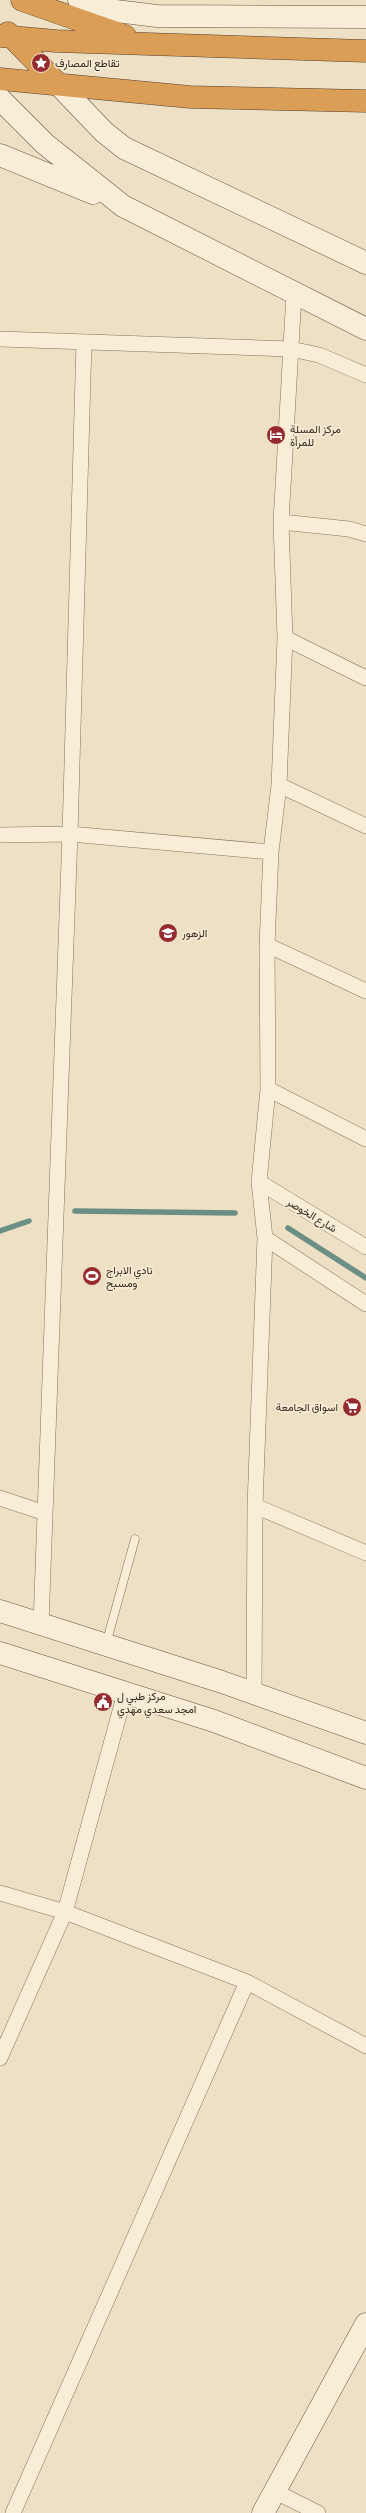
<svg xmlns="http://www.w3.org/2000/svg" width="366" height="2513" font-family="'Crimson Pro',Vazirmatn,serif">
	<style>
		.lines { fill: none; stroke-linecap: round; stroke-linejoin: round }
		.stream { stroke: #6c8f85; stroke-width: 5.5 }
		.lane-casing { stroke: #88725a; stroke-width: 9 }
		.street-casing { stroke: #88725a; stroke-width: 16 }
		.secondary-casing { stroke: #69533e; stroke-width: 23 }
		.highway-casing { stroke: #55402f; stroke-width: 23 }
		.lane { stroke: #f8eed7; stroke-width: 8 }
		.street { stroke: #f8eed7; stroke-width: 15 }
		.secondary { stroke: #f8eed7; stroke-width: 22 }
		.highway { stroke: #db9e56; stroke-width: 22 }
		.labels { text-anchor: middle; stroke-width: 3.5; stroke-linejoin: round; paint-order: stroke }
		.poi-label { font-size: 11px; fill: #382a1e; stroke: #f5ead3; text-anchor: start }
		.street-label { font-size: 11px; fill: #382a1e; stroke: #f5ead3 }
	</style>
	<rect width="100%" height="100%" fill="#ede0c4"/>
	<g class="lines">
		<path class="stream" d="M75 1211 235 1213
			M288 1228 366 1278
			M0 1231 29 1221"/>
		<defs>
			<path id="lane" d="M106 1644 135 1539"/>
			<path id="street" d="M0 339 291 349 319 355 366 375
				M281 522 349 529 366 534
				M285 638 366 678
				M279 785 366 826
				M0 835 70 834 271 852
				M267 945 366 991
				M268 1089 366 1139
				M259 1182 366 1247
				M265 1238 366 1304
				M0 1498 45 1513
				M255 1506 366 1553
				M41 1624 70 834 84 342
				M254 1693 255 1506 265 1238 259 1182 268 1089 267 945 271 852 279 785 285 638 281 522 294 294
				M0 1893 65 1912 247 1982 366 2046
				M0 2058 65 1912 125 1693
				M274 2491 318 2513
				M13 2513 247 1982"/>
			<path id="secondary" d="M79 0 108 10 157 16 366 17
				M57 83 104 132 124 148 366 263
				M0 99 45 144 123 206 366 329
				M0 155 93 193
				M0 1611 222 1682 366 1733
				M0 1653 214 1721 366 1778
				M263 2513 366 2324"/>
			<path id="highway" d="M22 0 125 36
				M8 33 57 83
				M0 36 56 41 366 51
				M0 79 190 97 366 101"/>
		</defs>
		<use href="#lane" class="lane-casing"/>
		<use href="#street" class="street-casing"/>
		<use href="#secondary" class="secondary-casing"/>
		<use href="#highway" class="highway-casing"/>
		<use href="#lane" class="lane"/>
		<use href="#street" class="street"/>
		<use href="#secondary" class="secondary"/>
		<use href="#highway" class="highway"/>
	</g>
	<defs>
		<symbol id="sight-disc" viewBox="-11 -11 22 22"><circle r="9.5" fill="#962b2e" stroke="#f5ead3"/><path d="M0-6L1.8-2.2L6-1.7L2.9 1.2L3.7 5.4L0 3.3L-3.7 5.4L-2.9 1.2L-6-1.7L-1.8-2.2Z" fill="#fff"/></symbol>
		<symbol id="hotel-disc" viewBox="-11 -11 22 22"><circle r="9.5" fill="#962b2e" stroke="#f5ead3"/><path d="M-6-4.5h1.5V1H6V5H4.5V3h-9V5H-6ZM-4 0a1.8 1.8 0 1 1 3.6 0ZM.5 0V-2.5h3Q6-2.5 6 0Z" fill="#fff"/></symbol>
		<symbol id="school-disc" viewBox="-11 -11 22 22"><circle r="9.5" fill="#962b2e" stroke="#f5ead3"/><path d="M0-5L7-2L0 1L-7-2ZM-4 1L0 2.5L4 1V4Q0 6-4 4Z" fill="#fff"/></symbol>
		<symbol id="stadium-disc" viewBox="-11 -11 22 22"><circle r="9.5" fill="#962b2e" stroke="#f5ead3"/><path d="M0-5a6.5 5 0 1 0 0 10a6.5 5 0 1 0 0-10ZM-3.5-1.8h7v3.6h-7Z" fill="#fff"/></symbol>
		<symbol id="supermarket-disc" viewBox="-11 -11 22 22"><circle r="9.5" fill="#962b2e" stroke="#f5ead3"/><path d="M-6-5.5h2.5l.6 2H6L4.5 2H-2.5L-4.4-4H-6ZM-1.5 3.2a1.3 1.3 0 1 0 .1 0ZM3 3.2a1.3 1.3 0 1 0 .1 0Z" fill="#fff"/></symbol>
		<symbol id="civic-disc" viewBox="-11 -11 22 22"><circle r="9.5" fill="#962b2e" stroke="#f5ead3"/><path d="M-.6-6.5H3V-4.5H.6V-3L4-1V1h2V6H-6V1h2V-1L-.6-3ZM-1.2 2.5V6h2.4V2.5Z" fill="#fff"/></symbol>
	</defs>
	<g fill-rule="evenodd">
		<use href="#sight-disc" x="30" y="52" width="22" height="22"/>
		<use href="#hotel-disc" x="265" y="424" width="22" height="22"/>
		<use href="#school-disc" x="157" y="922" width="22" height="22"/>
		<use href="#stadium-disc" x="81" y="1265" width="22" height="22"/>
		<use href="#supermarket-disc" x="341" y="1396" width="22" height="22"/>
		<use href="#civic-disc" x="92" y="1691" width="22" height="22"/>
	</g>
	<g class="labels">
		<g class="poi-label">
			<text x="55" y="67">تقاطع المصارف</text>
			<text x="290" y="433">مركز المسلة<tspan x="290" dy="13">للمرأة</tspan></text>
			<text x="182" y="937">الزهور</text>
			<text x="106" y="1274">نادي الابراج<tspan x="106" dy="13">ومسبح</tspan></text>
			<text x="338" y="1411" text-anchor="end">اسواق الجامعة</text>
			<text x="117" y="1700">مركز طبي ل<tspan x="117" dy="13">امجد سعدي مهدي</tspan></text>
		</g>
		<g class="street-label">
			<text transform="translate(312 1215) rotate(31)" y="4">شارع الخوصر</text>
		</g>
	</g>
</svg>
